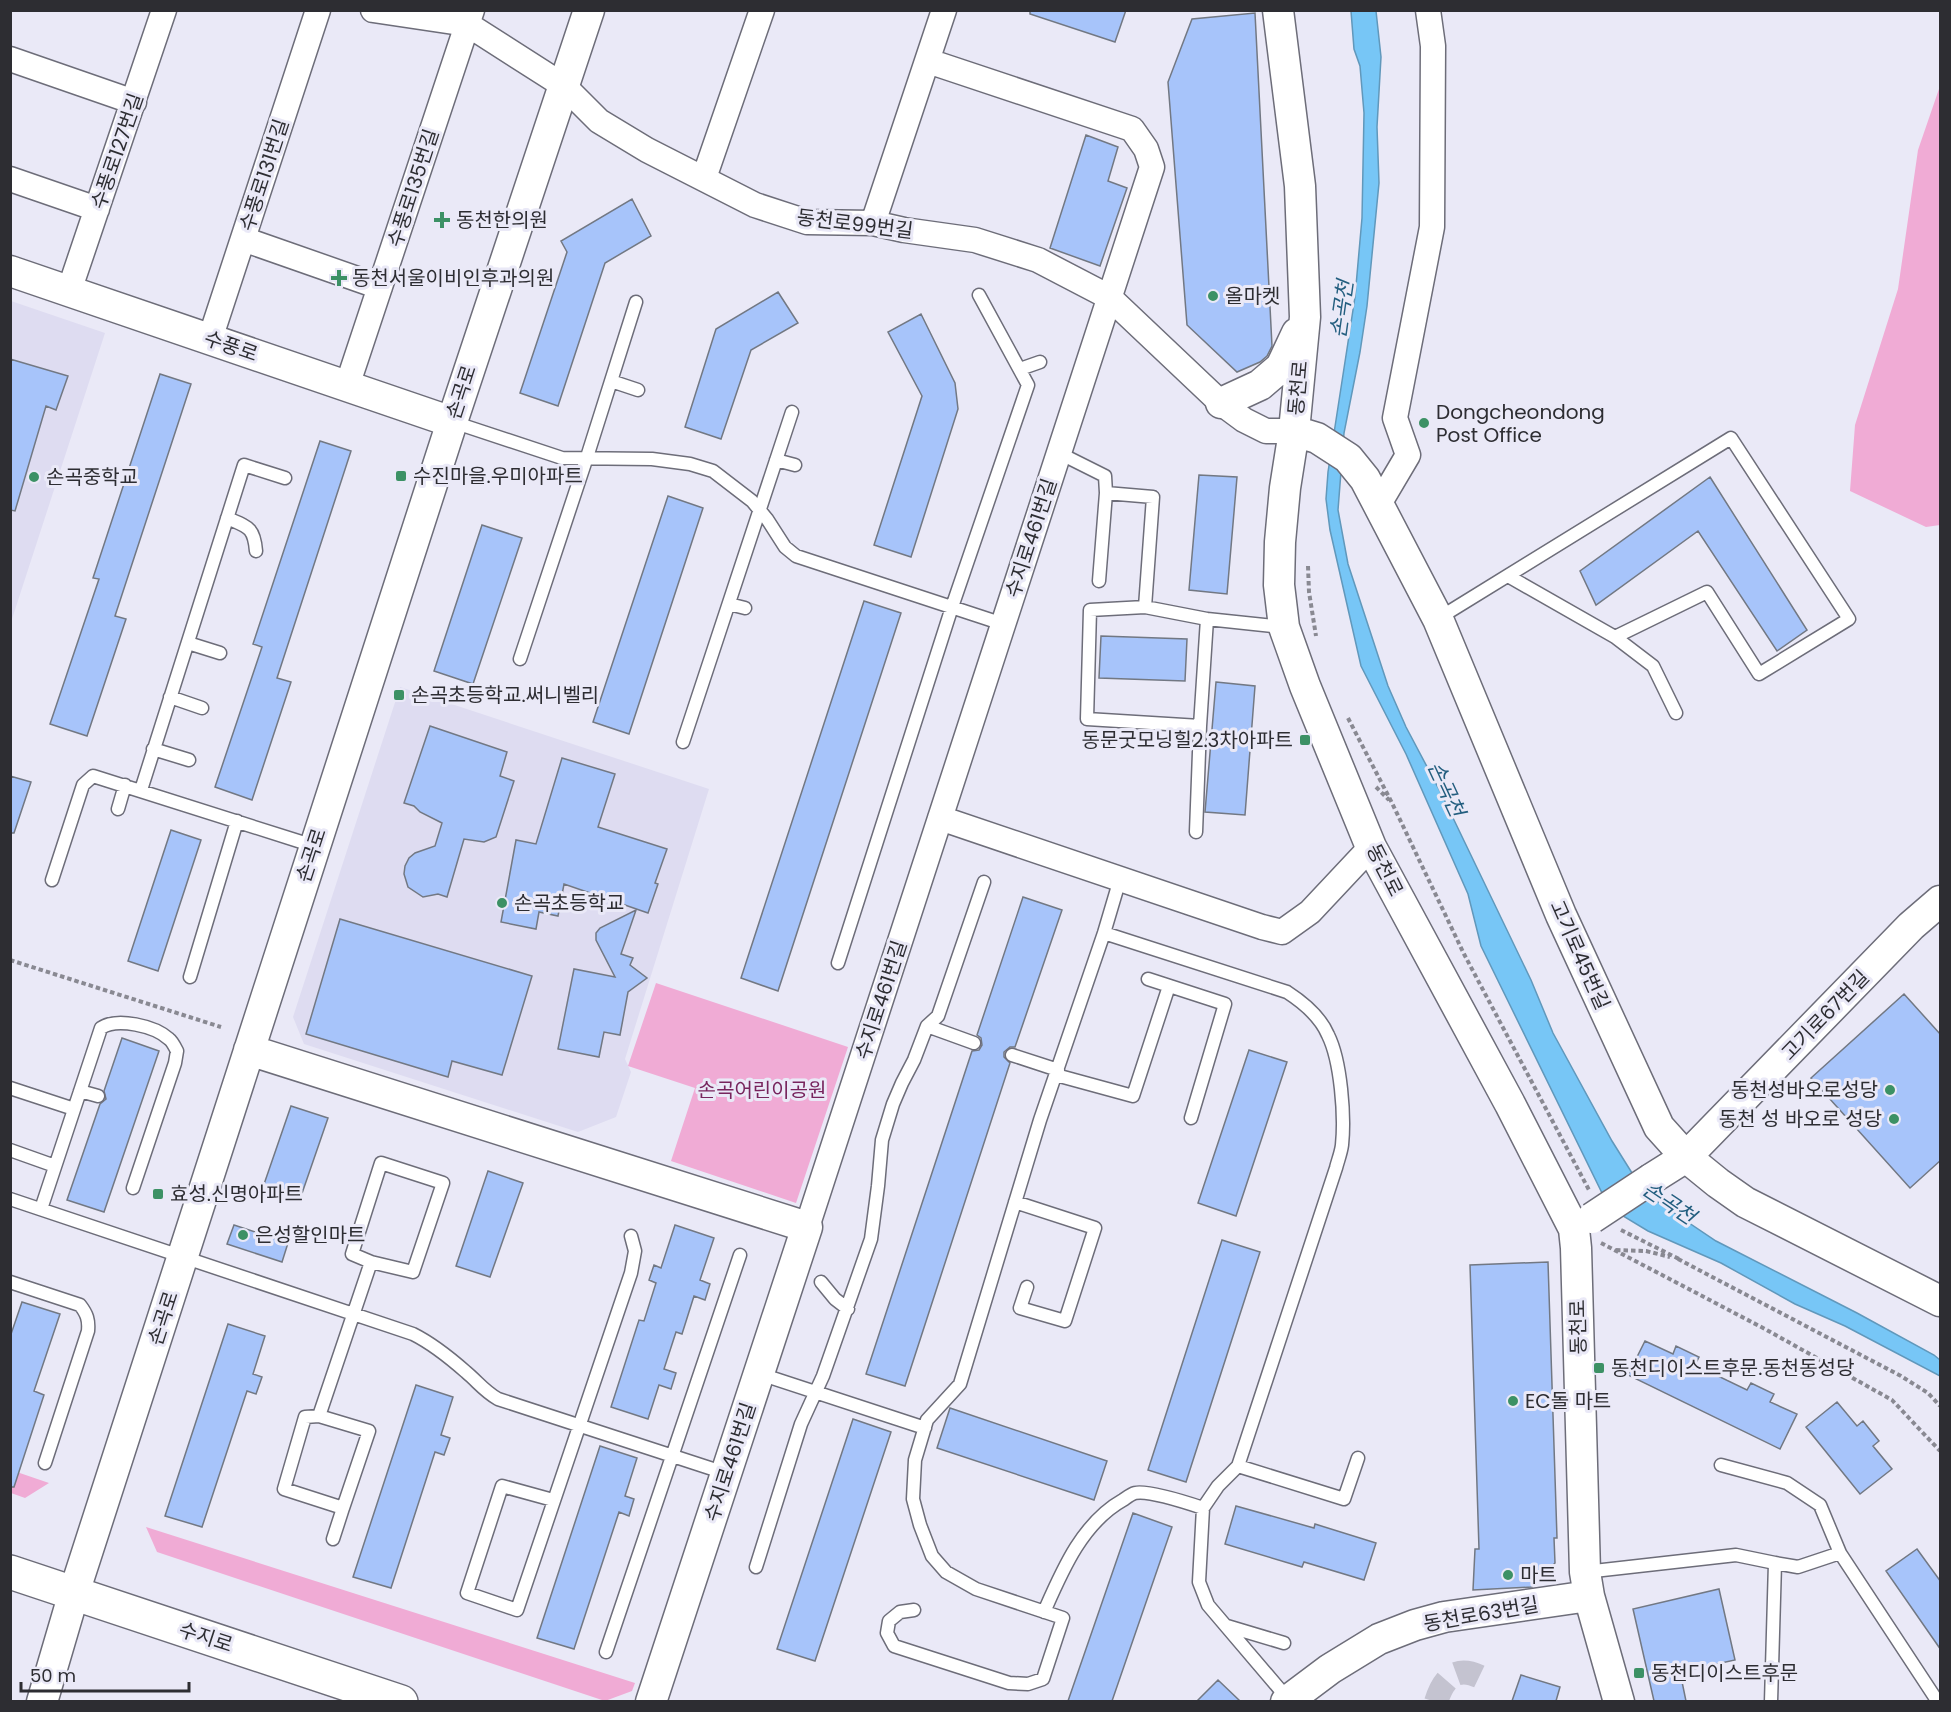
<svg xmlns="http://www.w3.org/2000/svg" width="1951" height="1712" font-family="Poppins,'Noto Sans KR',sans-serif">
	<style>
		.built { fill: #dedcf1 }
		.green { fill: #f0abd5 }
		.water { fill: #77c6f6; stroke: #6198bb; stroke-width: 1.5 }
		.building { fill: #a7c4fa; stroke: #727883; stroke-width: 1.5 }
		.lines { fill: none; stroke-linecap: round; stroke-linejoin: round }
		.minor-tunnel { stroke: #c4c3d0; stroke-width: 24; stroke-dasharray: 24 12; stroke-linecap: butt }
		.service-casing { stroke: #6d6d79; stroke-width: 15 }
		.minor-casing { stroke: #6d6d79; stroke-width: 27 }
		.tertiary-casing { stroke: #6d6d79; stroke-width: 33 }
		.secondary-casing { stroke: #6d6d79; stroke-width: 36 }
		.path { stroke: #898992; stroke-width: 4; stroke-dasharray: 4.5 3; stroke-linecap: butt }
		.service { stroke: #fff; stroke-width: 12 }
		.minor { stroke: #fff; stroke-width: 24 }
		.tertiary { stroke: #fff; stroke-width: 30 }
		.secondary { stroke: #fff; stroke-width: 33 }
		.tertiary-bridge-casing { stroke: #6d6d79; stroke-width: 33; stroke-linecap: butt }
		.tertiary-bridge { stroke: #fff; stroke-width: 30 }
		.poi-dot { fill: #3c9165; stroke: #eae9f7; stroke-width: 2 }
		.labels { text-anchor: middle; stroke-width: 6; stroke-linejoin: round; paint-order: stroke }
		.street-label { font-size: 20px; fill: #2d2d32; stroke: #eae9f7 }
		.poi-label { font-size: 20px; fill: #2d2d32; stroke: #eae9f7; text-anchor: start }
		.park-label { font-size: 20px; fill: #77245d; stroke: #eae9f7 }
		.water-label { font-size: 21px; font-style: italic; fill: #235e7f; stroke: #eae9f7 }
	</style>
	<rect width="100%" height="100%" fill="#eae9f7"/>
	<path class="built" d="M11 301 105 333 11 622Z
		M400 687 709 789 625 1059 631 1072 616 1117 578 1132 304 1044 293 1017Z"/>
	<path class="green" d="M1940 86V525L1926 527 1850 491 1855 425 1898 289 1918 150Z
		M656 983 848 1047 796 1203 671 1161 695 1088 628 1066Z
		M11 1470 49 1483 25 1498 11 1493Z
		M146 1527 635 1683 632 1691 605 1701 157 1552Z"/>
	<path class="water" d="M1351 11H1376L1381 57 1377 127 1379 183 1367 306 1360 352 1344 433 1338 510 1348 564 1388 686 1406 727 1442 795 1531 980 1553 1033 1612 1141 1637 1181 1655 1200 1716 1241 1857 1313 1934 1355 1940 1360V1376L1845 1326 1795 1304 1721 1263 1648 1231 1623 1216 1604 1197 1481 946 1468 894 1406 754 1361 666 1330 530 1326 499 1328 472 1355 297 1362 218 1364 113 1360 66 1354 49Z"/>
	<path class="building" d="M1030 10H1126L1115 42 1030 14Z
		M1255 13 1272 346 1267 356 1260 362 1237 372 1187 325 1168 82 1192 19Z
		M1086 135 1118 147 1108 181 1127 188 1100 266 1050 248Z
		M632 199 651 236 605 263 558 406 520 393 567 252 561 241Z
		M778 292 798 323 751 350 721 439 685 427 716 329Z
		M921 314 955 383 958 409 911 557 874 545 922 396 888 332Z
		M10 359 68 376 56 410 46 406 15 511 10 510Z
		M160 374 191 384 115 616 126 619 87 736 50 724 99 579 93 578Z
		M320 441 351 451 277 678 291 682 252 800 215 787 262 647 253 644Z
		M1199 475 1237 477 1227 594 1189 590Z
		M1710 477 1807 630 1777 651 1698 531 1596 605 1580 571Z
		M668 496 703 508 629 734 593 722Z
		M482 525 522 538 473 684 434 671Z
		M864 601 901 613 778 991 741 978Z
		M1101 636 1187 639 1185 681 1099 678Z
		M1216 682 1255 686 1245 815 1205 812Z
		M430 726 507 752 500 776 514 781 496 837 484 842 464 839 447 897 438 894 423 897 408 887 404 874 405 866 409 858 415 853 435 846 442 823 420 812 414 806 404 803Z
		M562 758 615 774 598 827 667 849 655 883 658 884 648 913 564 884 558 916 539 912 536 929 501 922 516 840 536 844Z
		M10 776 31 782 14 833H10Z
		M171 830 201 840 158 971 128 961Z
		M1023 897 1062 910 1015 1047H1010L1004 1052V1057L1010 1063 905 1386 866 1374 972 1051 979 1050 982 1045 981 1038 977 1035Z
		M636 910 621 954 633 958 630 965 647 978 628 992 620 1035 604 1032 599 1057 558 1049 574 969 615 977 596 940V933L600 928Z
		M340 919 532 976 502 1075 452 1061 448 1077 306 1034Z
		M1904 994 1941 1035V1160L1910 1188 1811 1078Z
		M122 1038 159 1051 104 1212 67 1200 100 1104 106 1099 104 1091Z
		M1249 1050 1287 1062 1236 1216 1198 1203Z
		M291 1106 328 1118 299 1202 262 1190Z
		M488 1171 523 1183 490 1277 456 1266Z
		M234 1225 288 1243 282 1262 227 1244Z
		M675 1225 714 1238 700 1280 710 1284 705 1300 694 1296 682 1334 676 1332 664 1369 676 1373 671 1389 659 1385 648 1419 611 1407 639 1320 644 1321 656 1283 649 1280 654 1265 661 1268Z
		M1222 1240 1260 1252 1186 1482 1148 1470Z
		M1548 1262 1557 1538H1554L1555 1563 1532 1587 1473 1590 1475 1549H1479L1470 1265Z
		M22 1302 60 1314 34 1391 44 1395 14 1487H10V1337Z
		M228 1324 265 1336 253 1374 262 1377 256 1394 247 1391 202 1527 165 1516Z
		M1645 1341 1673 1354 1676 1346 1699 1357 1695 1365 1747 1390 1751 1383 1774 1394 1770 1402 1797 1414 1780 1449 1628 1375Z
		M416 1385 453 1397 441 1435 450 1438 444 1455 435 1452 391 1588 353 1577Z
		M1837 1402 1857 1426 1863 1421 1879 1441 1873 1446 1892 1469 1860 1494 1806 1427Z
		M950 1408 1107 1461 1094 1500 937 1448Z
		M853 1419 891 1432 815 1661 777 1649Z
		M600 1446 637 1458 625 1496 634 1499 629 1516 619 1512 574 1649 537 1638Z
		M1236 1506 1314 1528 1315 1524 1376 1543 1364 1580 1304 1562 1302 1567 1225 1544Z
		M1133 1513 1172 1527 1112 1701H1068Z
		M1917 1549 1941 1582V1650L1886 1571Z
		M1719 1589 1735 1660 1680 1672 1686 1701H1654L1633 1609Z
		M1521 1675 1560 1687 1556 1701H1512Z
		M1218 1680 1240 1701H1197Z"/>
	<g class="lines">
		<path class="minor-tunnel" d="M1436 1702C1444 1676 1458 1664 1484 1679"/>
		<defs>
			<path id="service" d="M1020 369 1040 362
				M611 381 638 390
				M453 422 562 458 652 459 690 464 713 471 752 501 767 519 785 547 796 556 1003 624
				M1059 453 1105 476 1106 493 1153 497 1145 607 1207 619 1283 627
				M776 460 795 465
				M227 518C248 527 254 527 256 551
				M1508 576 1615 637 1653 666 1676 713
				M1099 581 1106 493
				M729 604 745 608
				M1145 607 1090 610 1087 719 1200 726 1207 619
				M1439 618 1731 438 1849 619 1759 674 1707 592 1615 637
				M188 643 220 653
				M520 659 587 457 636 302
				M170 697 202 708
				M683 742 792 412
				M153 749 189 760
				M141 790 244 465 285 478
				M118 809 125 785
				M1196 832 1200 726
				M52 880 83 785 93 776 314 846
				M1104 933 1287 992C1304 1003 1320 1016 1328 1035 1341 1061 1345 1116 1342 1145 1341 1153 1338 1160 1336 1168L1238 1466 1218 1486 1203 1508 1199 1582 1208 1605 1288 1699
				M838 963 952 607 1028 385 979 295
				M190 977 237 821
				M1148 979 1225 1004 1191 1118
				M927 1026 974 1043
				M1012 1055 1058 1070
				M1056 1075 1133 1096 1169 986
				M10 1088 74 1109
				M80 1091 98 1096
				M10 1150 55 1166
				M10 1199 413 1334C433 1344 449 1357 466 1372 478 1382 484 1391 498 1399L725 1473
				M1015 1202 1095 1228 1065 1321 1020 1308 1027 1287
				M41 1209 101 1028C117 1017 155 1026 169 1039 172 1041 175 1047 177 1051L175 1063 133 1188
				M10 1282 80 1305C87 1314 89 1320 88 1331L45 1463
				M821 1282 835 1299 848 1309
				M760 1374 925 1428
				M319 1416 369 1431 343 1508 284 1489 305 1417 319 1416 371 1262 352 1254 381 1163 443 1183 413 1272 371 1262
				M1721 1465 1787 1483 1820 1505 1840 1553
				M1238 1466 1344 1499 1358 1458
				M553 1500 502 1486 467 1593 517 1610 631 1273 635 1251 631 1236
				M333 1539 343 1508
				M1775 1563 1798 1567 1840 1553 1938 1702
				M756 1567 801 1424 823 1376 871 1239 878 1186 882 1140 893 1104 902 1083 914 1060 927 1026 938 1016 984 882
				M1585 1572 1736 1555 1775 1563 1771 1702
				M914 1610 900 1612 889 1621 887 1633 894 1646 1009 1683 1028 1684 1043 1679 1063 1618 976 1589 946 1572 932 1556 920 1525 913 1499 915 1460 927 1420 960 1384 1040 1120 1104 933 1120 879
				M1044 1612C1062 1571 1082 1523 1123 1500 1126 1498 1131 1494 1135 1493 1149 1490 1188 1503 1203 1508
				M1227 1626 1284 1643
				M606 1652 740 1255"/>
			<path id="minor" d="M373 10 467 24 564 86 599 121 647 150 755 205 807 222 873 223 904 230 975 240 1038 260 1109 297 1221 403 1244 420 1266 431H1294
				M10 59 134 102
				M704 178 762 10
				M10 179 97 209
				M873 223 944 10
				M243 239 380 287
				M69 291 164 10
				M210 339 318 10
				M347 386 472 10
				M1379 504 1408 455 1395 418 1432 227 1433 46 1428 10
				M940 818 1262 927 1282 932 1310 912 1371 847
				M807 1227 1152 167 1146 149 1132 129 928 61"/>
			<path id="tertiary" d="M1278 10 1300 186 1305 317 1294 431 1285 488 1280 542 1279 585 1284 627 1305 686 1371 847 1510 1104 1574 1229 1576 1248 1585 1572 1589 1596 1619 1702
				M10 271 452 422
				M1221 403 1260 385 1281 367 1297 333
				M1294 431 1317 438 1348 458 1365 479 1438 619 1561 915 1659 1127 1686 1157 1718 1183 1745 1202 1940 1301
				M249 1050 807 1227 651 1702
				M1651 1179 1686 1157 1911 926 1940 901
				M42 1702 74 1593 452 422 589 10
				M1286 1702 1330 1669 1379 1639 1415 1625 1444 1617 1589 1596"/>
			<path id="secondary" d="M10 1572 401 1702"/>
		</defs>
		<use href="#service" class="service-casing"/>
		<use href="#minor" class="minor-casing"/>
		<use href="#tertiary" class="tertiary-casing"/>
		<use href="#secondary" class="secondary-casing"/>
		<path class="path" d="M1308 566 1309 592 1316 636
			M1348 718 1392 803 1464 954 1589 1190
			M1376 787 1389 800
			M10 960 221 1027
			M1621 1230 1679 1259
			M1601 1243 1765 1329 1892 1400 1940 1451
			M1616 1250 1646 1251 1670 1257
			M1678 1259 1901 1376 1928 1393 1940 1406"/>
		<use href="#service" class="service"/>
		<use href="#minor" class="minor"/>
		<use href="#tertiary" class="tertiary"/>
		<use href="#secondary" class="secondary"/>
		<defs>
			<path id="tertiary-bridge" d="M1592 1218 1651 1179"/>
		</defs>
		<use href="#tertiary-bridge" class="tertiary-bridge-casing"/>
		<use href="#tertiary-bridge" class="tertiary-bridge"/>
	</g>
	<g class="poi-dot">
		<path d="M439 211h6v6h6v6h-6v6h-6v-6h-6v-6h6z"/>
		<path d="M336 269h6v6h6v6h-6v6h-6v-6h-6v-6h6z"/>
		<circle cx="1213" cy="296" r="6"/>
		<circle cx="1424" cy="423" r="6"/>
		<rect x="395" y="470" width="12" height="12" rx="3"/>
		<circle cx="34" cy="477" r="6"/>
		<rect x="393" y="689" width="12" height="12" rx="3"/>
		<rect x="1299" y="734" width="12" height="12" rx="3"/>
		<circle cx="502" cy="903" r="6"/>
		<circle cx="1890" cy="1090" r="6"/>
		<circle cx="1894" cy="1119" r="6"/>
		<rect x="152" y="1188" width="12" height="12" rx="3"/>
		<circle cx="243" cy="1235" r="6"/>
		<rect x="1593" y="1362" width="12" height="12" rx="3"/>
		<circle cx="1513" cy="1401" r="6"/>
		<circle cx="1508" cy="1575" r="6"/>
		<rect x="1633" y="1667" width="12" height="12" rx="3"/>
	</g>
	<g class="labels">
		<g class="street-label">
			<text transform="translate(117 151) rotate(-71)" y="7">수풍로127번길</text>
			<text transform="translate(264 175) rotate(-72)" y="7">수풍로131번길</text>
			<text transform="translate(413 188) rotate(-72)" y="7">수풍로135번길</text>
			<text transform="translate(855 224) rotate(7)" y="7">동천로99번길</text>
			<text transform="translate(231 346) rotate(19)" y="7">수풍로</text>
			<text transform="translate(1298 388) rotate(-85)" y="7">동천로</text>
			<text transform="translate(461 392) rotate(-72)" y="7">손곡로</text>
			<text transform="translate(1031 538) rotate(-72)" y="7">수지로461번길</text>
			<text transform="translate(311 855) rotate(-72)" y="7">손곡로</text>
			<text transform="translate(1385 870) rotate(63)" y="7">동천로</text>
			<text transform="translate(1580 955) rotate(66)" y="7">고기로45번길</text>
			<text transform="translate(881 1000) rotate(-72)" y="7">수지로461번길</text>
			<text transform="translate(1825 1015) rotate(-46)" y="7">고기로67번길</text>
			<text transform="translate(163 1318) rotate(-72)" y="7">손곡로</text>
			<text transform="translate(1578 1327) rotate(-91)" y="7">동천로</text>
			<text transform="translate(730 1462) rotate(-72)" y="7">수지로461번길</text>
			<text transform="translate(1481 1614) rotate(-10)" y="7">동천로63번길</text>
			<text transform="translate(206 1637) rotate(18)" y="7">수지로</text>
		</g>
		<g class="poi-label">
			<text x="456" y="227">동천한의원</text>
			<text x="352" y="285">동천서울이비인후과의원</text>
			<text x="1225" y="303">올마켓</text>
			<text x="1436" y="419">Dongcheondong<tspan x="1436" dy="23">Post Office</tspan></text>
			<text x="413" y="483">수진마을.우미아파트</text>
			<text x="46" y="484">손곡중학교</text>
			<text x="411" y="702">손곡초등학교.써니벨리</text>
			<text x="1293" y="747" text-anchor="end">동문굿모닝힐2.3차아파트</text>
			<text x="514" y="910">손곡초등학교</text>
			<text x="1878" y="1097" text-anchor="end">동천성바오로성당</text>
			<text x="1882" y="1126" text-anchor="end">동천 성 바오로 성당</text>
			<text x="170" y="1201">효성.신명아파트</text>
			<text x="255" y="1242">은성할인마트</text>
			<text x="1611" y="1375">동천디이스트후문.동천동성당</text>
			<text x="1525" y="1408">EC돌 마트</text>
			<text x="1520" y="1582">마트</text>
			<text x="1651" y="1680">동천디이스트후문</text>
		</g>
		<g class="park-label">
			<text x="762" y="1097">손곡어린이공원</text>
		</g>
		<g class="water-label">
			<text transform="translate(1342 309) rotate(-82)" y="7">손곡천</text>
			<text transform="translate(1446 789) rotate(65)" y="7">손곡천</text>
			<text transform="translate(1669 1203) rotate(34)" y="7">손곡천</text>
		</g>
	</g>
	<rect width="1951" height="1712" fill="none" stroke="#2d2d32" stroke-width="24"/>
	<path d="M21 1682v9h168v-9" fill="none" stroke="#2d2d32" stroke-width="3"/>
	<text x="30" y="1682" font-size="18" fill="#2d2d32" stroke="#eae9f7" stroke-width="4.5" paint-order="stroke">50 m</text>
</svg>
